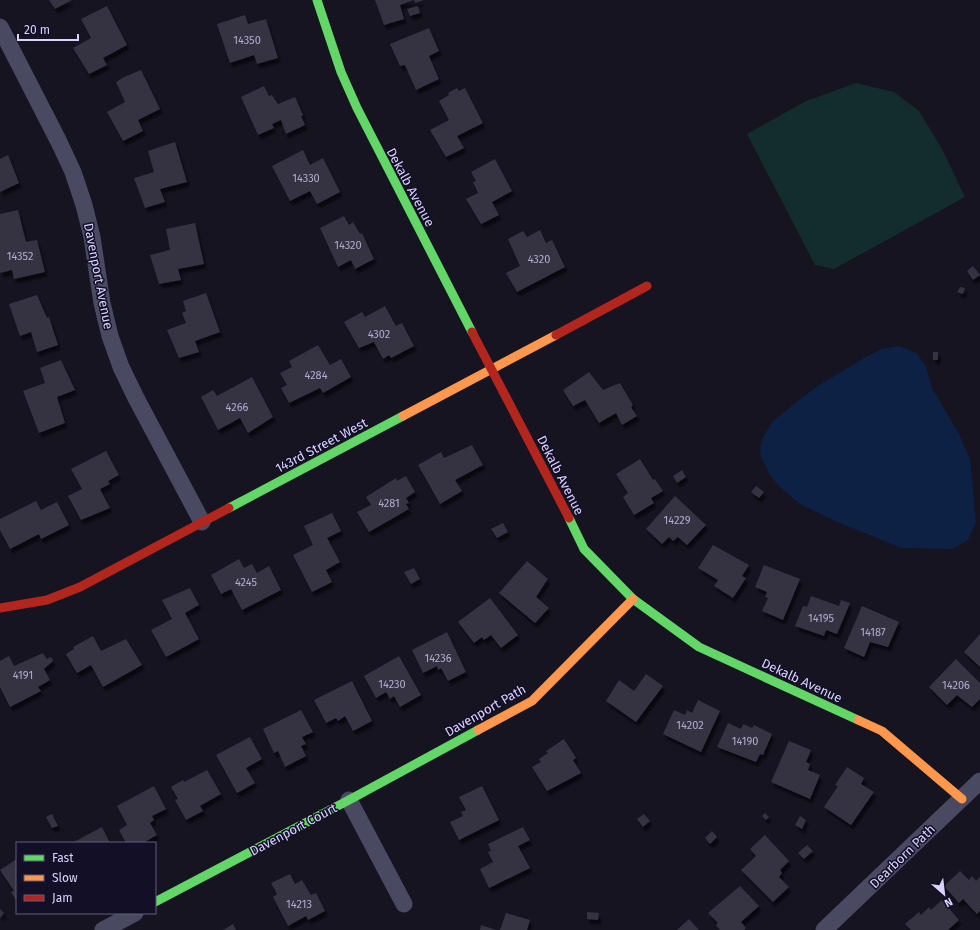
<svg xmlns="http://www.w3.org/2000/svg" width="980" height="930" font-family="'Fira Sans',sans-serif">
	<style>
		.green { fill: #132c2d }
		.water { fill: #0d2144 }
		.building { fill: #343243; filter: url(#shadow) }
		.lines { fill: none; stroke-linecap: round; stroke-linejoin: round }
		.street { stroke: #4a4962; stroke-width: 17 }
		.fast { stroke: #63d668; stroke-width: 9 }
		.slow { stroke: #ff974d; stroke-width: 9 }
		.jam { stroke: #b3261e; stroke-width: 9 }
		.labels { text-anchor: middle; stroke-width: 3; stroke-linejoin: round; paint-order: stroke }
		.number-label { font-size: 11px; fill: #b0acd0 }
		.street-label { font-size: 13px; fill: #d9d4ff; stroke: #130f26 }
	</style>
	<defs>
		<filter id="shadow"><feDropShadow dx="2.5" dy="4.5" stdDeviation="1" flood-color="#0009"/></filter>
	</defs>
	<rect width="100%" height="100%" fill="#161421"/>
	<path class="green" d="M856 83 894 92 919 111 942 149 965 197 834 269 815 265 747 134 806 101Z"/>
	<path class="water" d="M899 346 917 353 926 367 932 388 959 434 970 459 976 522 968 540 953 549 902 548 835 521 800 504 781 488 770 475 760 454 762 439 773 421 793 405 816 387 864 358 882 349Z"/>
	<path class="building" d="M49 0H72L55 9Z
		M375 0H414L400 5 404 19 384 25Z
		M414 0H424L415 3Z
		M107 6 127 45 103 58 107 65 89 74 73 48 91 38 81 19Z
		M418 6 420 13 410 16 407 9Z
		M245 15 248 24 266 19 278 58 257 64 254 55 230 63 217 24Z
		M429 28 439 51 429 56 439 79 416 90 405 65 400 66 390 44Z
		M141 70 160 109 138 120 143 131 123 141 107 112 125 102 116 82 124 77Z
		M264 86 269 96 272 95 278 104 295 97 303 115 301 116 305 125 286 134 281 120 272 124 274 128 258 135 241 97Z
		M457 88 459 91 465 88 483 123 457 136 464 148 446 157 430 130 449 120 439 101 449 95 448 93Z
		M175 142 187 182 160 189 165 202 145 208 134 178 154 172 148 151Z
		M303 150 310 165 323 158 340 192 317 204 310 191 290 201 272 166Z
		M8 155 19 183 0 192V159Z
		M495 159 512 191 492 202 499 215 481 224 466 199 478 193 473 182 476 181 471 172Z
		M18 210 26 242 37 240 45 272 14 279 12 270 0 273V214Z
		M344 216 349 225 353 222 360 234 362 233 374 259 355 269 351 260 338 267 320 228Z
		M195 223 204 264 178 269 181 280 159 284 150 255 170 250 166 229Z
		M540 230 546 243 552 240 565 267 517 292 506 273 520 266 508 239 523 231 527 237Z
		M973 266 980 275 973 280 967 271Z
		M960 287 965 288 963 294 957 292Z
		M206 293 220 332 195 341 199 352 179 358 167 330 186 323 182 313 186 311 183 301Z
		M37 295 47 318 49 317 58 345 37 352 31 332 20 336 9 304Z
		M385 306 396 326 402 323 414 346 391 358 389 355 383 359 374 342 359 348 344 322 362 312 365 317Z
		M318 345 330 365 341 359 351 377 323 393 320 388 289 403 281 388 287 385 280 373 292 367 289 361Z
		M933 352H938V360H933Z
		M61 360 75 390 57 397 65 423 39 433 23 391 45 383 40 368Z
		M589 372 603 390 620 383 633 405 631 407 637 416 622 425 616 413 599 423 585 400 573 406 563 390Z
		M252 377 273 417 248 433 240 418 218 430 201 397 213 390 217 396Z
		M472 445 483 465 455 480 462 491 440 504 418 465 441 452 444 458Z
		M106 451 119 475 108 481 110 484 100 489 110 508 81 520 68 496 82 489 71 469Z
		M640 459 653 480 655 479 663 491 651 498 654 503 634 515 623 497 628 493 616 474Z
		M682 470 686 477 677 483 673 476Z
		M406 476 415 492 406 498 409 503 406 504 409 509 369 532 357 512 371 505 366 497 396 478 397 481Z
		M756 486 764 492 759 498 751 492Z
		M675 496 706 525 687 545 678 537 673 541 669 537 662 544 646 529Z
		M36 501 41 510 57 502 69 525 41 539 39 534 10 549 0 530V519Z
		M332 513 341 531 327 538 340 562 326 570 332 582 312 592 293 555 313 545 304 526Z
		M503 523 508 532 497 538 491 529Z
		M713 545 749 565 742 576 746 578 733 598 714 586 718 580 698 568Z
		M239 559 244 568 252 564 257 573 269 566 281 590 242 610 231 589 221 594 211 575Z
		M527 561 548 579 536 597 549 608 535 623 499 593Z
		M764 565 800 579 783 620 762 611 768 598 765 597 767 592 755 587Z
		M414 568 420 579 411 584 404 572Z
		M190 588 199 605 185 613 199 639 166 657 151 630 172 619 162 600Z
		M811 596 839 606 841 600 850 603 837 634 826 630 824 636 795 626 803 606 807 607Z
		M490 598 518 635 501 648 491 635 484 640 482 637 474 643 458 622Z
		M862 606 899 622 888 647 870 642 864 657 844 648Z
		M447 632 466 672 448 681 441 668 438 670 437 666 423 673 412 650Z
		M980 634V667L964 652Z
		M93 636 101 651 126 639 142 665 103 687 91 665 77 673 66 654 74 649 73 647Z
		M43 653 47 659 51 657 53 661 44 669 50 680 38 687 41 691 10 707 0 687V661L9 656 14 666Z
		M399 656 421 695 400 707 394 696 390 699 386 692 376 698 364 676Z
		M956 659 980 683V699L972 707 957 695 947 705 929 687Z
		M646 674 663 686 636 722 606 701 619 680 634 691Z
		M352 681 372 721 353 731 345 716 338 721 336 718 326 723 314 700Z
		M698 700 720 711 701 752 663 734 674 710 685 715 687 710 692 713Z
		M301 710 313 732 302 737 306 744 301 746 306 756 285 767 278 751 274 753 263 729Z
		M728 723 741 729 743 724 752 728 754 725 772 734 763 755 760 754 756 762 717 747Z
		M250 737 262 759 246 768 255 783 237 793 216 755Z
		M564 739 576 758 573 760 581 773 547 791 532 767 541 762 539 759 548 753 546 751Z
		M789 741 811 750 806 762 810 764 808 770 820 775 810 799 771 782Z
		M847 767 864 778 861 784 874 792 851 825 824 807 838 786 835 785Z
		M207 770 221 794 200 806 203 811 186 820 175 800 178 799 171 787 183 780 184 782Z
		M154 786 166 809 152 816 154 820 150 823 157 835 143 843H126L119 830 127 825 117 806Z
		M482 786 499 820 459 840 450 822 463 816 461 812 466 810 459 797Z
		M765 813 769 817 766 820 762 816Z
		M52 814 58 826 52 828 46 817Z
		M644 814 650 821 643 827 637 819Z
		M800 816 806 820 802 829 795 825Z
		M102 827 110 843H72Z
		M523 827 530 840 518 846 530 868 489 888 480 869 493 862 488 852 491 851 488 844Z
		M712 831 717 837 710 844 705 838Z
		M765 835 789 861 780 870 782 873 779 877 789 887 773 902 741 870 756 856 750 849Z
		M807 845 813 851 804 859 798 853Z
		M17 859V902L11 892 14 891 0 870Z
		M960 871 969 880 972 876 976 881 980 877V911L977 914 963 899 959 903 944 886Z
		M290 874 295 884 302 880 311 895 316 893 325 911 308 920 306 916 288 926 273 897 277 894 271 883Z
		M740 886 759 906 741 922 746 928 744 930H720L716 925 718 923 708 913Z
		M942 900 959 920 948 930H911L905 924 919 912 921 915 929 907 931 910Z
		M0 909 4 913 0 918Z
		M587 912 599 913 598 920 587 919Z
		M506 913 530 920 527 930H500Z
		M689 919 699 930H677Z
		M233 924 236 930H223Z
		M481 925 496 930H480Z"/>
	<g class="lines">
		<path class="street" d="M0 27 59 142 73 172 84 205 92 237 102 303 110 336 121 367 136 398 202 522
			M349 800 404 904
			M103 930 135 913
			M824 930 980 781"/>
		<path class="fast" d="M317 0 341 72 357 108 472 332
			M229 508 403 416
			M569 518 584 549 633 599 699 647 858 720
			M155 902 349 800 478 730"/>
		<path class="slow" d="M403 416 556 335
			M858 720 882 731 962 799
			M478 730 532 701 633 599"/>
		<path class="jam" d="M472 332 569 518
			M556 335 647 286
			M0 608 47 600 80 587 229 508"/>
	</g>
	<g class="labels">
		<g class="number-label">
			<text x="247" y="44">14350</text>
			<text x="306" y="182">14330</text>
			<text x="348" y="249">14320</text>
			<text x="20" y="260">14352</text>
			<text x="539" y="263">4320</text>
			<text x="379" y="338">4302</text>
			<text x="316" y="379">4284</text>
			<text x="237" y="411">4266</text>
			<text x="389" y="507">4281</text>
			<text x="677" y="524">14229</text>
			<text x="246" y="586">4245</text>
			<text x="821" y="622">14195</text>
			<text x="873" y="636">14187</text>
			<text x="438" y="662">14236</text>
			<text x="23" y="679">4191</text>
			<text x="392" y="688">14230</text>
			<text x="956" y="689">14206</text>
			<text x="690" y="729">14202</text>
			<text x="745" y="745">14190</text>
			<text x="299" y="908">14213</text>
		</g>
		<g class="street-label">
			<text transform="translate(411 187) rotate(62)" y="5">Dekalb Avenue</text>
			<text transform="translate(99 276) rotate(79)" y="5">Davenport Avenue</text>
			<text transform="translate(321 445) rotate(-28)" y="5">143rd Street West</text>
			<text transform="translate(561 475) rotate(63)" y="5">Dekalb Avenue</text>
			<text transform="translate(802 680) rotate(25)" y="5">Dekalb Avenue</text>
			<text transform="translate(485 710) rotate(-30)" y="5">Davenport Path</text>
			<text transform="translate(293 829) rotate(-28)" y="5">Davenport Court</text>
			<text transform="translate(902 856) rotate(-44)" y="5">Dearborn Path</text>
		</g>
	</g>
	<rect x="16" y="842" width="140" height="72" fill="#130f26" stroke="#625e7d"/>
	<rect x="24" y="855" width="20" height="6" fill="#63d668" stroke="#625e7d"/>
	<text x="52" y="862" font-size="12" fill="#d9d4ff">Fast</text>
	<rect x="24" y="875" width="20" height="6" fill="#ff974d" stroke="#625e7d"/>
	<text x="52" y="882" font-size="12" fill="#d9d4ff">Slow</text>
	<rect x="24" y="895" width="20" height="6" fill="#b3261e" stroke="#625e7d"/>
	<text x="52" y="902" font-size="12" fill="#d9d4ff">Jam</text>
	<g transform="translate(944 894) rotate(152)" stroke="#130f26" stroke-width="3" paint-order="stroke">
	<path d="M0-3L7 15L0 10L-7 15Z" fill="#d9d4ff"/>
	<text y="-6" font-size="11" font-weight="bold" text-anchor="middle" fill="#d9d4ff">N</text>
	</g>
	<path d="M18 34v6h60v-6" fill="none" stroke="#d9d4ff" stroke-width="2"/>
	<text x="24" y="34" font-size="12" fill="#d9d4ff" stroke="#130f26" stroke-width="3" paint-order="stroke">20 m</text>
</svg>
